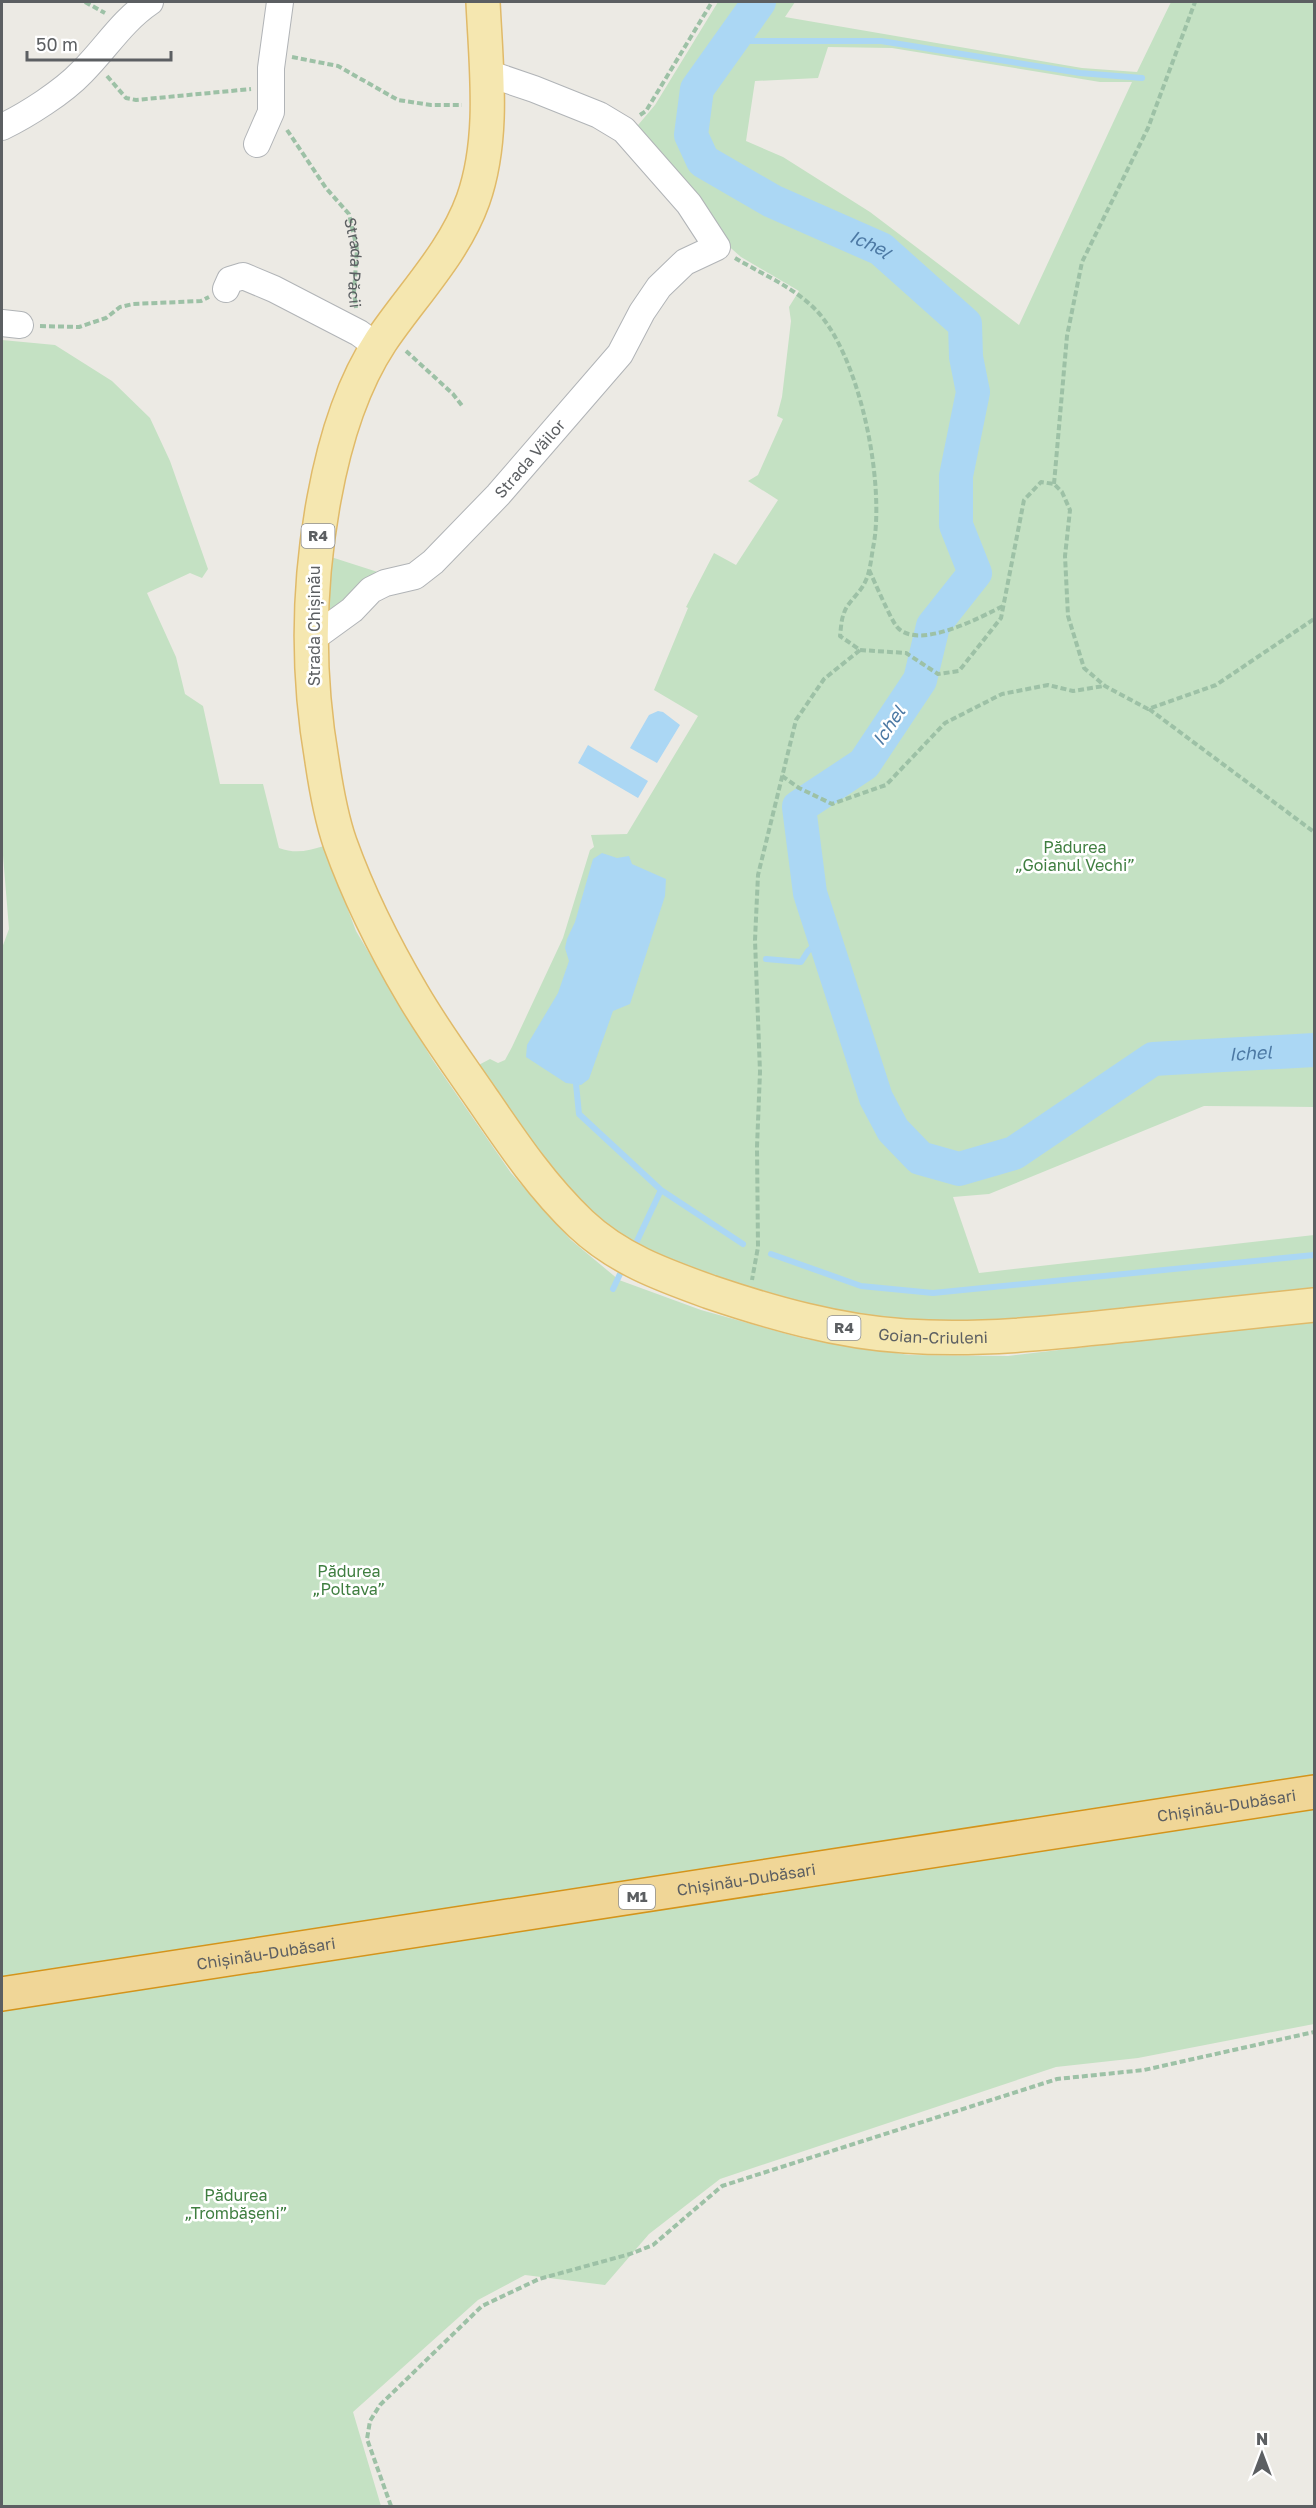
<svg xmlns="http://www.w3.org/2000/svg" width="1316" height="2508" font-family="'Golos Text',sans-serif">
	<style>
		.green { fill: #c4e1c3; fill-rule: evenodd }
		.water { fill: #abd7f4 }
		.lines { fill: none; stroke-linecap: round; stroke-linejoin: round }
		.stream { stroke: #abd7f4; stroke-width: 6 }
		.river { stroke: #abd7f4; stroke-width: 34 }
		.minor-casing { stroke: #b1b4b7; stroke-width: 28 }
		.major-casing { stroke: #e0ba69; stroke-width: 36 }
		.highway-casing { stroke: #d4941b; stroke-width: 36 }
		.path { stroke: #9dc1a6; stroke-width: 4; stroke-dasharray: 6 3; stroke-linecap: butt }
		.minor { stroke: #fff; stroke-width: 26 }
		.major { stroke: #f5e7b0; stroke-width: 33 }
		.highway { stroke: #f0d697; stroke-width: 33 }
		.labels { text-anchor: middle; stroke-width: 5; stroke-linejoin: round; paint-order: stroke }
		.shield { fill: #fff; stroke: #8d8f91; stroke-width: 1.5 }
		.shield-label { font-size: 15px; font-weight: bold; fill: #5c5f62 }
		.street-label { font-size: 16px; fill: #5c5f62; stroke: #fff }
		.park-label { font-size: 16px; fill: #3f7e40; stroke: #fff }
		.water-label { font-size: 18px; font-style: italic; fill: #4c79a4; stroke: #fff }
	</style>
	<rect width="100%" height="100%" fill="#eceae4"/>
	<path class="green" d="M718 2H795L785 17 1082 68 1137 72 1171 2H1314V1107L1204 1106 989 1194 953 1197 979 1273 1314 1235V1296L1075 1322 849 1321 674 1270 591 1217 471 1069 490 1059 498 1063 505 1060 512 1047 563 938 590 850 594 847 591 835 627 834 698 716 654 690 688 608 686 607 714 553 736 565 778 500 748 481 758 475 783 419 777 416 782 397 791 321 789 307 799 291 741 257 724 242 633 131 655 105ZM828 47 892 48 1100 82H1132L1019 325 870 212 783 157 746 141 755 81 818 78Z
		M2 340 55 345 112 381 150 418 170 461 208 569 202 578 190 573 147 593 176 657 185 694 203 706 220 784H263L279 848C295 854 308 851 324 846L356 931 432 1059 511 1173 571 1240 619 1280 701 1310 805 1339 909 1355 1008 1356 1314 1320V1775L780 1865 2 1986V948L9 929 2 843Z
		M331 557 387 575 335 615 327 611Z
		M1314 1801V2024L1138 2058 1056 2067 720 2179 649 2234 605 2285 525 2275 478 2300 353 2412 381 2506H2V2004Z"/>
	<path class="water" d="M658 711 663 712 680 725 657 763 630 748 649 715Z
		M588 745 648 781 638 798 578 763Z
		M602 853 617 858 629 856 632 864 666 879 665 896 630 1004 613 1011 589 1079 581 1085 566 1083 526 1057 527 1045 558 993 569 961 565 948 567 939 575 922 593 859Z"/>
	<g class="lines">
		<path class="stream" d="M731 41H881L1080 73 1142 78
			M766 959 801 962 808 951 824 937
			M576 1084 579 1114 661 1190 743 1244
			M636 1243 661 1190
			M771 1254 861 1286 933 1293 1314 1255
			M613 1289 620 1274"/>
		<path class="river" id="s1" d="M759 2 697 89 691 135 703 161 772 201 881 249 965 324 966 357 973 392 956 476V525L975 573 933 626 920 680 864 764 799 807 810 893 876 1098 893 1130 920 1158 959 1169 1014 1153 1153 1059 1314 1050"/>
		<defs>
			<g id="minor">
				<path d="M2 127C27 115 63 92 82 72 106 48 122 21 150 2"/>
				<path d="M257 144 271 112V68L280 2"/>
				<path d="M226 289 230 280 243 276 274 289 359 333 378 347"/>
				<path d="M2 323 20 325"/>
				<path id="s3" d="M312 639 352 610 371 590 385 583 415 576 433 562 498 495 620 354 642 312 659 287 685 262 717 247 689 204 624 130 599 115 534 89 487 73"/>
			</g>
			<g id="major">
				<path id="s4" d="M483 2C486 67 495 138 473 200 454 253 412 295 381 341 350 388 334 444 324 499 308 585 307 674 322 761 326 788 331 817 340 843 359 896 384 946 413 995 434 1031 459 1065 483 1100 513 1144 542 1187 581 1224 618 1259 663 1275 710 1292 772 1313 839 1332 905 1336 979 1341 1052 1333 1126 1325 1189 1318 1252 1312 1314 1305"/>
			</g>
			<g id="highway">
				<path id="s5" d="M2 1994 1314 1792"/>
			</g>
		</defs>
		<use href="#minor" class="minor-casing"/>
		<use href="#major" class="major-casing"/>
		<use href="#highway" class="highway-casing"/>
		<g class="path">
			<path d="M85 2 105 13"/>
			<path d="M292 57 338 66 398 100 431 105H462"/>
			<path d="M107 76 126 98 136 100 251 89"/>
			<path d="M640 115 646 111 712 2"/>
			<path id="s2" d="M287 130 326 188 349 214 357 249 354 292 356 308"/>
			<path d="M735 258C760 273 791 286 813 307 860 352 886 485 873 548 871 559 870 574 864 584 859 594 847 603 844 613 841 620 841 629 840 636L860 650 824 679 796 720 758 875 755 940 760 1072 757 1147 758 1247 752 1280"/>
			<path d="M40 326 79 327 106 318 120 307 133 304 201 301 209 297"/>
			<path d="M406 351 453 394 463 407"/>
			<path d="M1054 484 1067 336 1082 262 1148 128 1195 2"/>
			<path d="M869 570C874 580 892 623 898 628 920 650 981 617 1003 606"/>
			<path d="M860 650 906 653 938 674 959 671 1001 618 1024 500 1041 482 1054 484 1062 492 1070 510 1065 556 1068 616 1084 668 1105 686 1148 709 1216 685 1314 619"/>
			<path d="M1149 709 1314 832"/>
			<path d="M782 776 799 788 832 804 886 785 945 723 1002 694 1048 685 1073 691 1104 686"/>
			<path d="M391 2506 367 2439 370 2421 380 2405 482 2306 539 2279 630 2254 653 2245 722 2186 1057 2079 1144 2070 1314 2032"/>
		</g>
		<use href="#minor" class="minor"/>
		<use href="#major" class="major"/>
		<use href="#highway" class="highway"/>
	</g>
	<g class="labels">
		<g class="shield">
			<rect x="301.5" y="524" width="33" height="24" rx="4.5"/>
			<rect x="827.5" y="1316" width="33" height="24" rx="4.5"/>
			<rect x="619" y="1885" width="36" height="24" rx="4.5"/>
		</g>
		<g class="shield-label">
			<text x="318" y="541">R4</text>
			<text x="844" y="1333">R4</text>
			<text x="637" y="1902">M1</text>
		</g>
		<g class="street-label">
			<text dy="6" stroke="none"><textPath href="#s2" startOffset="154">Strada Păcii</textPath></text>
			<text dy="6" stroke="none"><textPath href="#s3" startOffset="288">Strada Văilor</textPath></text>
			<text transform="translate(314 626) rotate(-90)" y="6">Strada Chișinău</text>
			<text dy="6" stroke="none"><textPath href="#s4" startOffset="1714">Goian-Criuleni</textPath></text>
			<text dy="6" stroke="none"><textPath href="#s5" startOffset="1239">Chișinău-Dubăsari</textPath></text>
			<text dy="6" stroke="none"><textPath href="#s5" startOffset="753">Chișinău-Dubăsari</textPath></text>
			<text dy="6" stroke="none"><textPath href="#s5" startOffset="267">Chișinău-Dubăsari</textPath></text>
		</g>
		<g class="park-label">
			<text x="1075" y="853">Pădurea<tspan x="1075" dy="18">„Goianul Vechi”</tspan></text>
			<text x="349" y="1577">Pădurea<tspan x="349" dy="18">„Poltava”</tspan></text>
			<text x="236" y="2201">Pădurea<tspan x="236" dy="18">„Trombășeni”</tspan></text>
		</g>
		<g class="water-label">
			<text dy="6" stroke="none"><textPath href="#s1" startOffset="369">Ichel</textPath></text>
			<text transform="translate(889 726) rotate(-56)" y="6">Ichel</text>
			<text dy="6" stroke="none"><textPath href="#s1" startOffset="1791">Ichel</textPath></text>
		</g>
	</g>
	<rect width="1316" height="2508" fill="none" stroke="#5c5f62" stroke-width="6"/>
	<g transform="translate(1262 2454)" stroke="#ffffff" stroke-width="4.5" paint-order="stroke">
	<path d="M0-4.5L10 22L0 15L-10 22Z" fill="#5c5f62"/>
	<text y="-9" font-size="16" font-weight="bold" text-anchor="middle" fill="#5c5f62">N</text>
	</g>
	<path d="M27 51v9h144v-9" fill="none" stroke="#5c5f62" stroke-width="3"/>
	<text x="36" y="51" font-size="18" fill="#5c5f62" stroke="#ffffff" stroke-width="4.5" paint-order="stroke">50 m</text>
</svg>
